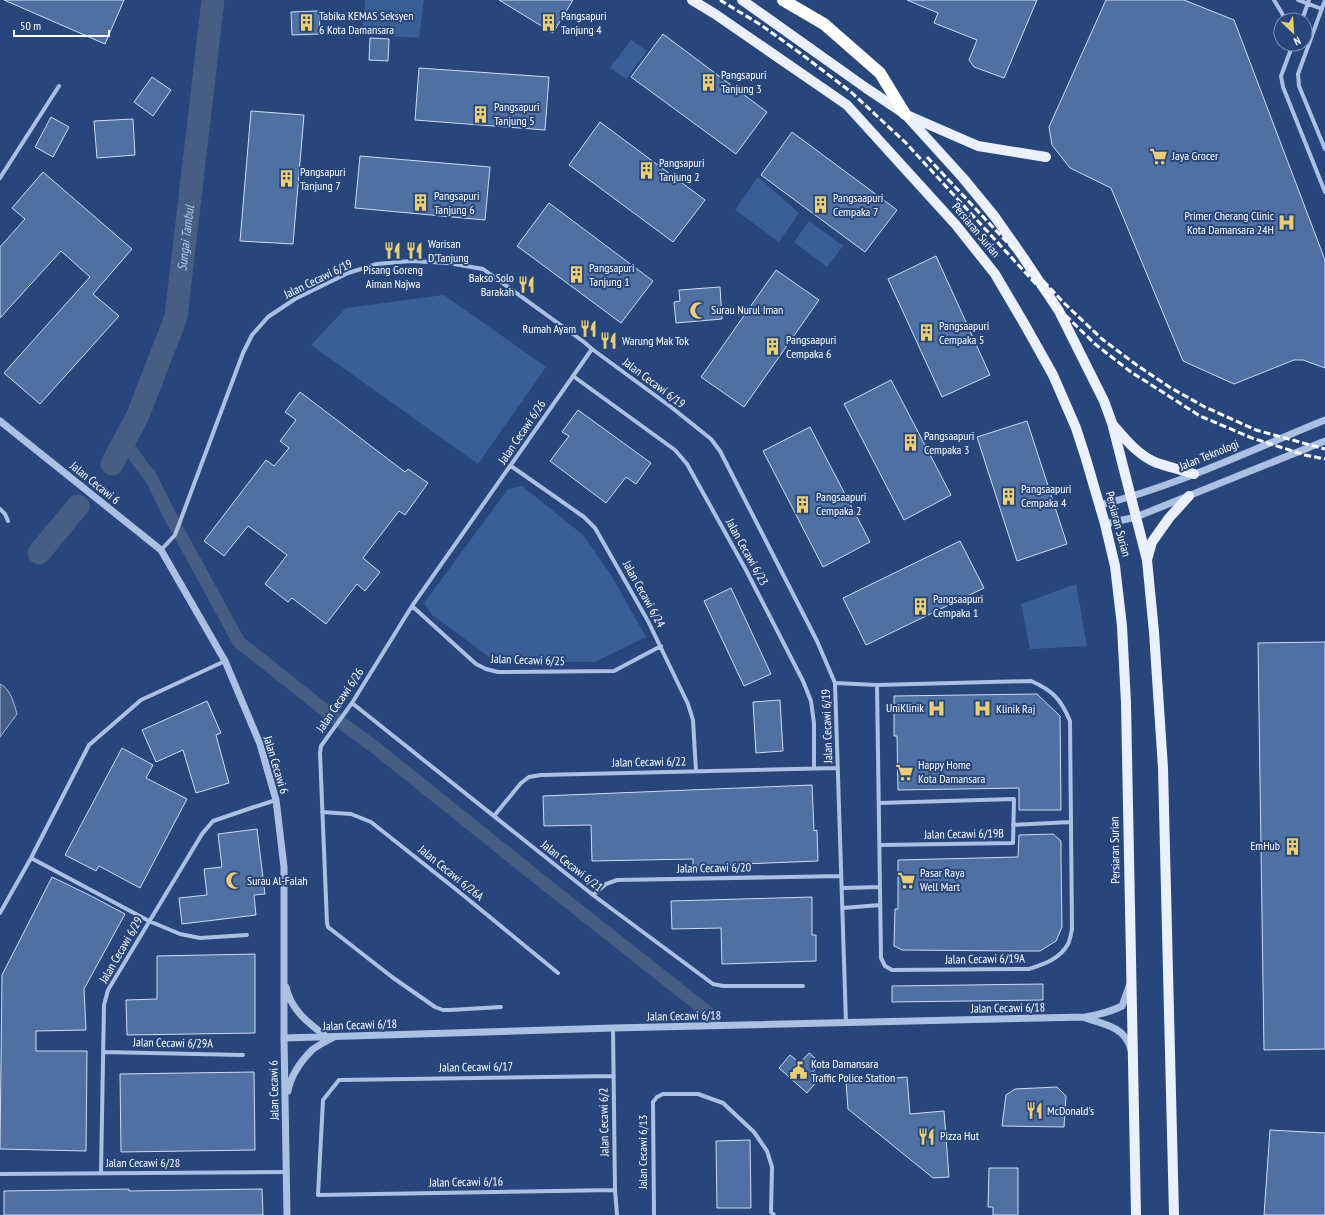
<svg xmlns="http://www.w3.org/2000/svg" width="1325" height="1215" font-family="'PT Sans Narrow',sans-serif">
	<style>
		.green { fill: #3a5f98 }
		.water { fill: #465e84; stroke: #9fbbe4 }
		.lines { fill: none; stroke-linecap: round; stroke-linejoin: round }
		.canal { stroke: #465e84; stroke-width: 13 }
		.river { stroke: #465e84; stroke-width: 23 }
		.building { fill: #4f70a3; stroke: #cddcf3 }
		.minor { stroke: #abc1e4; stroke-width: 4 }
		.tertiary { stroke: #abc1e4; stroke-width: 7 }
		.primary { stroke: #eaf0fc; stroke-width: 10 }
		.motorway { stroke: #fff; stroke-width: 12 }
		.rail { stroke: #fff; stroke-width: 3; stroke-dasharray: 7 3; stroke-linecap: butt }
		.labels { text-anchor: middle; stroke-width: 4; stroke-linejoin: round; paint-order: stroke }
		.poi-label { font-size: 12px; fill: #fff; stroke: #27467b; text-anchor: start }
		.street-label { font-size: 12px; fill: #fff; stroke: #27467b }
		.water-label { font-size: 13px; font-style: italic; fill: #b6cbec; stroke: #27467b }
	</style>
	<rect width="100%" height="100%" fill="#27467b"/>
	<path class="green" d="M365 0H424L419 38 362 34Z
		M631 40 647 51 626 79 610 68Z
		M758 177 799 213 779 242 735 210Z
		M809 221 843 246 827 267 794 242Z
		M444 295 546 367 478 464 311 345 346 308Z
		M522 486 583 535 611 575 646 637 595 662H496L431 614 424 603 508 489Z
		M1076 584 1087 646 1030 649 1021 604Z"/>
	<path class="water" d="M0 684C11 689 14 704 17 714L0 737Z"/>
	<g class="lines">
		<path class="canal" d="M124 442 152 479 169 514 239 642 331 715 377 749 544 883 715 1018"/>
		<g class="river">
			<path id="s1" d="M112 464 138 415 176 317 213 0"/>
			<path d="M39 553 78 506"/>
		</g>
	</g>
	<path class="building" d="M4 0H124L105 44Z
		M499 0H573L553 33Z
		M907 0H1037L1004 78 974 67 969 60 977 40 934 23 938 13Z
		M1106 0H1184L1234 20 1325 260V368L1303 360H1294L1234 384 1183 361 1111 188 1070 168 1052 145 1049 127Z
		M319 11 320 34 292 35 291 12Z
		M663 34 767 112 736 154 631 77Z
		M370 38 389 39 388 61 369 60Z
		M419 68 549 77 545 130 415 120Z
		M152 77 171 90 153 116 134 102Z
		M251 111 304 115 293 244 240 241Z
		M51 117 69 127 53 157 35 147Z
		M133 119 135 155 97 158 94 121Z
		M600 122 705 200 673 242 569 165Z
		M792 132 897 210 865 252 761 175Z
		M360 156 490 167 485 220 355 208Z
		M43 172 132 249 93 294 119 316 40 404 4 373 90 277 61 251 0 318V247L25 219 12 208Z
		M549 203 653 281 621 323 517 246Z
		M936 256 990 375 942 397 888 279Z
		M776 270 819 300 744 407 701 377Z
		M720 287 722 319 676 323 674 302 680 301 679 290Z
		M891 380 951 495 904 520 844 404Z
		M300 392 405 472 408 469 428 483 405 515 399 511 363 558 380 572 365 591 357 584 326 624 292 598 288 602 265 584 287 555 248 526 224 556 204 541 266 460 274 466 289 448 280 441 296 420 285 412Z
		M578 410 651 463 636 484 626 477 606 503 550 461 569 436 562 432Z
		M1027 421 1067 544 1017 561 977 437Z
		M810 427 870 542 823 567 763 451Z
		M960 541 984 588 866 645 843 598Z
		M731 588 771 674 744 686 704 601Z
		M1325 642V1049L1264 1050 1258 643Z
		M1037 694 1060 716 1061 810H1019V788L898 790 897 736H894V696Z
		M780 700 783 751 756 753 753 702Z
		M207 701 221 733 216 735 229 783 196 793 183 750 156 762 142 730Z
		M122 748 153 765 146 778 187 799 140 888 99 866 96 871 65 855Z
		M812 785 814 831 817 830 818 861 693 866V859L592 861 591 825 544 826 543 796Z
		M257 829 265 894 254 895 256 915 182 924 179 898 207 895 204 869 222 867 218 834Z
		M1053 834 1061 841V860L1062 927 1056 941 1040 951H1017L902 950 894 946 895 909H898V860L1018 857 1019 835Z
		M52 877 93 897 125 914 84 989 86 1030 36 1031V1051H87L86 1151 0 1149 2 975Z
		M812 897V935H816V961L722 964 721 928 672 929 671 901Z
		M255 954V1033L127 1035 126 1000 157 999V956Z
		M1043 984V1000L892 1002V986Z
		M809 1053 821 1063 811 1074 818 1080 807 1093 779 1068 790 1055 800 1063Z
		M254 1072 255 1150 121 1152 120 1074Z
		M907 1077 910 1114 944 1111 949 1177 933 1178 848 1109 846 1082Z
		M1057 1087 1066 1096 1064 1127 1002 1126 1006 1095 1015 1089Z
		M1270 1130 1325 1133V1215H1264Z
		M750 1140 751 1208H717L716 1141Z
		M989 1168H1018V1215H993V1207H988Z
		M129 1189V1191L262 1189 263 1215H4V1191Z"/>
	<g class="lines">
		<path class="minor" d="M1274 0 1286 20
			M1298 0 1322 9
			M1325 0 1298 74 1299 86 1325 149
			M1302 20 1309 0
			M1293 44 1281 76 1283 87 1325 192
			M0 178 59 86
			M573 376 675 450 687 464 746 570 803 681 811 701 814 723V768
			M511 466 584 517 595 528 648 621 688 704 693 720 696 771
			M0 509 5 514 8 521
			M161 550 175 535 243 353 252 335 268 317 295 299 348 273 377 264 411 261 448 263 483 269 584 342 592 349 671 407 711 439 720 451 817 641 835 683 846 1023
			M412 606 476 664 486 669 498 672 614 671 661 646
			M835 683 877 685 1031 681C1052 690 1061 699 1070 721L1072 929C1071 934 1070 940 1068 944 1060 959 1044 964 1029 969L892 970 885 966 881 958 877 685
			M352 703 593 895 713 984 723 986H803
			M879 803 1014 799 1013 843 880 845
			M322 812 351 814 371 822 458 891 558 973
			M494 816 521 783 529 777 541 775 838 768
			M1013 825 1071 822
			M31 858 149 921 180 934 200 938 247 935
			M842 888 880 887
			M593 895 606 884 617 880 841 876
			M843 908 880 905
			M0 913 31 858 89 745 141 700 225 661
			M501 1007 450 1010H443L435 1007 392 977 328 927 327 923 320 753 321 746 352 703 412 606 592 349
			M613 1028 615 1190 617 1215
			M103 1052 243 1055
			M614 1076 339 1080 323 1100 318 1195 615 1190
			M101 1173 104 1005 108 990 202 834 213 821 254 807 276 800
			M0 1174 286 1172
			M654 1215 653 1102 657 1097 663 1094H698L723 1103 754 1132 767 1151 772 1167 771 1212 774 1215"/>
		<path class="tertiary" d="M0 421 161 550 225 661 260 744 276 800 284 867V1038L287 1215
			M1100 505C1177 486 1251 450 1325 420
			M1105 524 1136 517 1325 441
			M286 987C291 1010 308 1023 327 1037
			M1085 1018C1104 1024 1126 1027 1131 1050
			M284 1038 613 1028 1085 1017C1098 1015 1110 1012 1122 1006L1130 984
			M288 1091C291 1075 301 1061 312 1050 318 1045 327 1041 334 1037"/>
		<path class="primary" d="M692 0 715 14 847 105 956 225 995 274 1025 325 1053 375 1076 428 1086 459 1105 524 1115 566 1122 626 1126 703 1136 1215
			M742 0 866 88 905 114 963 178 995 217 1023 257 1059 311 1104 401 1112 423 1147 560 1154 632 1163 768 1174 1215
			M909 116 978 146 1046 157
			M1114 426C1126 440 1139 456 1157 463 1169 467 1182 470 1194 474
			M1147 560 1152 542 1169 518 1189 496"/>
		<path class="motorway" d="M783 0 824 24 880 73 905 114"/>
		<path class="rail" d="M720 0 761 25 800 53 851 92 905 142 1058 308 1095 344 1131 372 1200 416 1252 438 1305 455 1325 459
			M927 157 1064 303 1102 339 1138 366 1171 388 1205 407 1256 430 1325 449"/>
	</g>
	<defs>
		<symbol id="building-bare" viewBox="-9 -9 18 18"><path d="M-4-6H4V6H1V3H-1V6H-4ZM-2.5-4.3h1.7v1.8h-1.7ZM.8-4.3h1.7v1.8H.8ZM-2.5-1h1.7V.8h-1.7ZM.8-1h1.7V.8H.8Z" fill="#eccf70" stroke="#27467b" stroke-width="2.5" paint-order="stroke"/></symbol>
		<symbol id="supermarket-bare" viewBox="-9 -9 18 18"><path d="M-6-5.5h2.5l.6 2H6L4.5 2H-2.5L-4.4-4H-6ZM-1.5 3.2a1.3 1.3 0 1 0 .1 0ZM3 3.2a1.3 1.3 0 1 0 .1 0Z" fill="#eccf70" stroke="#27467b" stroke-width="2.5" paint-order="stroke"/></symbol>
		<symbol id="hospital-bare" viewBox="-9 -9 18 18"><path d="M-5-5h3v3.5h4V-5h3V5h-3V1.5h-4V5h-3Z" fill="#eccf70" stroke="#27467b" stroke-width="2.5" paint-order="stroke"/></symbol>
		<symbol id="restaurant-bare" viewBox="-9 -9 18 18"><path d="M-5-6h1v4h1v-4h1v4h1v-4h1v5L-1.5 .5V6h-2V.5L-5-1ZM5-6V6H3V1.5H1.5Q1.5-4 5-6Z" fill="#eccf70" stroke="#27467b" stroke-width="2.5" paint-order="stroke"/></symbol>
		<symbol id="mosque-bare" viewBox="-9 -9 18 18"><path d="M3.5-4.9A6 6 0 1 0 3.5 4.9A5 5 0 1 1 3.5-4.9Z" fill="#eccf70" stroke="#27467b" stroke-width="2.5" paint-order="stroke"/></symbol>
		<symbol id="civic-bare" viewBox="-9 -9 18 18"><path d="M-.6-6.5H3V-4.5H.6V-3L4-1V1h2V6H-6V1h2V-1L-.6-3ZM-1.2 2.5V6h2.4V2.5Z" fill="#eccf70" stroke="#27467b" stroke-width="2.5" paint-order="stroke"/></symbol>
	</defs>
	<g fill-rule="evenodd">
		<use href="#building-bare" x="294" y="10" width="25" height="25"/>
		<use href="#building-bare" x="536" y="10" width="25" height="25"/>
		<use href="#building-bare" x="696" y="70" width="25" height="25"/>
		<use href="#building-bare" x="468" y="102" width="25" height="25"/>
		<use href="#supermarket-bare" x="1146" y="144" width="25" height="25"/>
		<use href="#building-bare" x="634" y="158" width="25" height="25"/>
		<use href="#building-bare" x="274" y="166" width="25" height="25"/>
		<use href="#building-bare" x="408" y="190" width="25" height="25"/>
		<use href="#building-bare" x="808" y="192" width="25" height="25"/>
		<use href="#hospital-bare" x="1274" y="210" width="25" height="25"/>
		<use href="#restaurant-bare" x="380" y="238" width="25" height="25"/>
		<use href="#restaurant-bare" x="402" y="238" width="25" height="25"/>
		<use href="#building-bare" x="564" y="262" width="25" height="25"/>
		<use href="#restaurant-bare" x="514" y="272" width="25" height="25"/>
		<use href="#mosque-bare" x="686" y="298" width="25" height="25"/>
		<use href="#restaurant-bare" x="576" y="316" width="25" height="25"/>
		<use href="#building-bare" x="914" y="320" width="25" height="25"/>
		<use href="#restaurant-bare" x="596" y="328" width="25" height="25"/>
		<use href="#building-bare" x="760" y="334" width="25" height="25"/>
		<use href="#building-bare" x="898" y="430" width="25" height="25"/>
		<use href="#building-bare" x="996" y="484" width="25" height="25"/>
		<use href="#building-bare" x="790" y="492" width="25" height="25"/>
		<use href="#building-bare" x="908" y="594" width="25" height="25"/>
		<use href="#hospital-bare" x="924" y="696" width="25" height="25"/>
		<use href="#hospital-bare" x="970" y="696" width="25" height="25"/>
		<use href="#supermarket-bare" x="892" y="760" width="25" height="25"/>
		<use href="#building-bare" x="1280" y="834" width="25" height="25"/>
		<use href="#supermarket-bare" x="894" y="868" width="25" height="25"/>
		<use href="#mosque-bare" x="222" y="868" width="25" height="25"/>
		<use href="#civic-bare" x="786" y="1058" width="25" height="25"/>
		<use href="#restaurant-bare" x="1022" y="1098" width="25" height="25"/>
		<use href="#restaurant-bare" x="914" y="1124" width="25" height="25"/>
	</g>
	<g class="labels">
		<g class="poi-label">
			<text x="319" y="20">Tabika KEMAS Seksyen<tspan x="319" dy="14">6 Kota Damansara</tspan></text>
			<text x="561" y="20">Pangsapuri<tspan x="561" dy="14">Tanjung 4</tspan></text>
			<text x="721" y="79">Pangsapuri<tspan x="721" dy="14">Tanjung 3</tspan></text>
			<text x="494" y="111">Pangsapuri<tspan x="494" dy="14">Tanjung 5</tspan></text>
			<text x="1172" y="160">Jaya Grocer</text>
			<text x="659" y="167">Pangsapuri<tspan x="659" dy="14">Tanjung 2</tspan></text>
			<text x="300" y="176">Pangsapuri<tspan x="300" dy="14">Tanjung 7</tspan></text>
			<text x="434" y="200">Pangsapuri<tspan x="434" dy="14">Tanjung 6</tspan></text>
			<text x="833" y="202">Pangsaapuri<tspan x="833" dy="14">Cempaka 7</tspan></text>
			<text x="1274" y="220" text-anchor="end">Primer Cherang Clinic<tspan x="1274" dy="14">Kota Damansara 24H</tspan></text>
			<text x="428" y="248">Warisan<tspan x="428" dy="14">D'Tanjung</tspan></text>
			<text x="589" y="272">Pangsapuri<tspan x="589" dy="14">Tanjung 1</tspan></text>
			<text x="393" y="274" text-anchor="middle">Pisang Goreng<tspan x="393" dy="14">Aiman Najwa</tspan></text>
			<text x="514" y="282" text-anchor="end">Bakso Solo<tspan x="514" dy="14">Barakah</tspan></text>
			<text x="711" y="314">Surau Nurul Iman</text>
			<text x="939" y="330">Pangsaapuri<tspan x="939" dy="14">Cempaka 5</tspan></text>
			<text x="576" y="333" text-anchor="end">Rumah Ayam</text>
			<text x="786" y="344">Pangsaapuri<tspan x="786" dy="14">Cempaka 6</tspan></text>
			<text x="622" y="345">Warung Mak Tok</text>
			<text x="924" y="440">Pangsaapuri<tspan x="924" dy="14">Cempaka 3</tspan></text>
			<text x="1021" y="493">Pangsaapuri<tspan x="1021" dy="14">Cempaka 4</tspan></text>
			<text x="816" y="501">Pangsaapuri<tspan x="816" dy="14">Cempaka 2</tspan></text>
			<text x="933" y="603">Pangsaapuri<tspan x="933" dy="14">Cempaka 1</tspan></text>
			<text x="924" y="712" text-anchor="end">UniKlinik</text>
			<text x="996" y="713">Klinik Raj</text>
			<text x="918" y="769">Happy Home<tspan x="918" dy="14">Kota Damansara</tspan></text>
			<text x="1280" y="850" text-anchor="end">EmHub</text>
			<text x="920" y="877">Pasar Raya<tspan x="920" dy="14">Well Mart</tspan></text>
			<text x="247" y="885">Surau Al-Falah</text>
			<text x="811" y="1068">Kota Damansara<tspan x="811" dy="14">Traffic Police Station</tspan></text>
			<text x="1047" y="1115">McDonald's</text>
			<text x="940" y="1140">Pizza Hut</text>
		</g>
		<g class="street-label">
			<text transform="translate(976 230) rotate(50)" y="4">Persiaran Surian</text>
			<text transform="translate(318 279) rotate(-26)" y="4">Jalan Cecawi 6/19</text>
			<text transform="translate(654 383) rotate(37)" y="4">Jalan Cecawi 6/19</text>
			<text transform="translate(522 432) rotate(-56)" y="4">Jalan Cecawi 6/26</text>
			<text transform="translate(1209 455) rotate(-22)" y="4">Jalan Teknologi</text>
			<text transform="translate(95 483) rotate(39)" y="4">Jalan Cecawi 6</text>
			<text transform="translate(1118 524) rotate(75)" y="4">Persiaran Surian</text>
			<text transform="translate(747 552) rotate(61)" y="4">Jalan Cecawi 6/23</text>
			<text transform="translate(644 594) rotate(61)" y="4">Jalan Cecawi 6/24</text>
			<text transform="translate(528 660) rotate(2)" y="4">Jalan Cecawi 6/25</text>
			<text transform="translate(340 700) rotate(-56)" y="4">Jalan Cecawi 6/26</text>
			<text transform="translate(827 726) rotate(-92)" y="4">Jalan Cecawi 6/19</text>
			<text transform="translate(649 762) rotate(-1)" y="4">Jalan Cecawi 6/22</text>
			<text transform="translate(276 765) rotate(73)" y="4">Jalan Cecawi 6</text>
			<text transform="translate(964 834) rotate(-1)" y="4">Jalan Cecawi 6/19B</text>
			<text transform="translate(1115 850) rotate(-91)" y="4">Persiaran Surian</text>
			<text transform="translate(572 866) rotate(38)" y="4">Jalan Cecawi 6/21</text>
			<text transform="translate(714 868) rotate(-1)" y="4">Jalan Cecawi 6/20</text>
			<text transform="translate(451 873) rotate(39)" y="4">Jalan Cecawi 6/26A</text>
			<text transform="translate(121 950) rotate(-60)" y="4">Jalan Cecawi 6/29</text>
			<text transform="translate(985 959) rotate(-1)" y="4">Jalan Cecawi 6/19A</text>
			<text transform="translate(1008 1008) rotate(-1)" y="4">Jalan Cecawi 6/18</text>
			<text transform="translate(684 1016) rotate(-1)" y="4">Jalan Cecawi 6/18</text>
			<text transform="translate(360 1025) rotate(-2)" y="4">Jalan Cecawi 6/18</text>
			<text transform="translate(173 1043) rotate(1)" y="4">Jalan Cecawi 6/29A</text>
			<text transform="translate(476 1067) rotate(-1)" y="4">Jalan Cecawi 6/17</text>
			<text transform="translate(274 1090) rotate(-91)" y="4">Jalan Cecawi 6</text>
			<text transform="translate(604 1122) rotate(-91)" y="4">Jalan Cecawi 6/2</text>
			<text transform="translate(643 1152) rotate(-90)" y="4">Jalan Cecawi 6/13</text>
			<text x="143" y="1167">Jalan Cecawi 6/28</text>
			<text transform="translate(466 1182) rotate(-1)" y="4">Jalan Cecawi 6/16</text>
		</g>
		<g class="water-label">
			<text dy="5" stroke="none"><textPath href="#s1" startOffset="240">Sungai Tambul</textPath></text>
		</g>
	</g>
	<g transform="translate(1293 32) rotate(155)"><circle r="19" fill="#27467b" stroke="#7d90b0"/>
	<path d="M0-3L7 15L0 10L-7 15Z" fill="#eccf70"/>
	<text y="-6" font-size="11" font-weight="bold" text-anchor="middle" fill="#ffffff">N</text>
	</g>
	<path d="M14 30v6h95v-6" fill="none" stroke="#ffffff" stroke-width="2"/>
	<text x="20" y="30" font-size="12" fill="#ffffff" stroke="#27467b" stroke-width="3" paint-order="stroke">50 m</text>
</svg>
